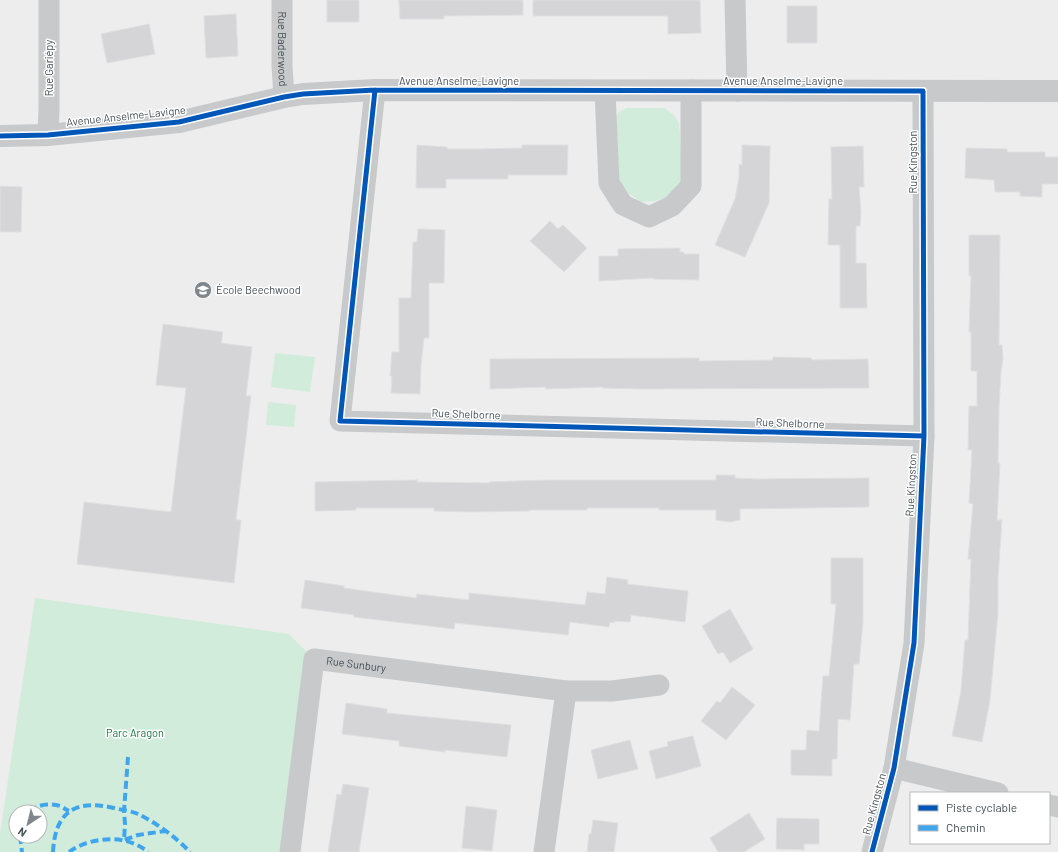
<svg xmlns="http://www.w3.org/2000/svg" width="1058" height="852" font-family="Barlow,sans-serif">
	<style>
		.green { fill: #d1ecdb; fill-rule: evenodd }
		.building { fill: #d5d5d7; stroke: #dfdfe0 }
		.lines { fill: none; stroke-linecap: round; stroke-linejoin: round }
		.minor { stroke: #c7c9cb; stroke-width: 21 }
		.tertiary { stroke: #c7c9cb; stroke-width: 22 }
		.quiet { stroke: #3fa5ed; stroke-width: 4; stroke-dasharray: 8 4; stroke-linecap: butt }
		.cycleway-casing { stroke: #fff; stroke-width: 8 }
		.cycleway { stroke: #0057b8; stroke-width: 5 }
		.labels { text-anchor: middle; stroke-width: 3; stroke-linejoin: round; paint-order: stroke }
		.street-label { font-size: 11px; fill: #455058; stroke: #fff }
		.poi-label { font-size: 11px; fill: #455058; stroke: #fff; text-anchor: start }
		.park-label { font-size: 11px; fill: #197744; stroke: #fff }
	</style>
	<rect width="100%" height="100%" fill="#eeeded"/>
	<path class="green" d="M626 108H664L673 114 679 123 683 177 680 187 670 196 655 201 641 202 628 193 618 180 614 121 618 113Z
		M275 353 315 357 310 392 271 387Z
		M268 402 296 405 294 427 266 425Z
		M35 598 289 634 314 659 290 852H0V834ZM16 812H40V836H16Z"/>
	<path class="building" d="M327 0H359V22H327Z
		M399 0H523V15L444 16V19H400Z
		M533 0H700L701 33 668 34V16H533Z
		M787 6H817V43H787Z
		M236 14 238 56 206 58 204 16Z
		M149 24 155 54 107 63 101 34Z
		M417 145 447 147V149H479L522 148V145H568L567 175H508V179H446V188H416Z
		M742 145 770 146 769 203 745 257 715 245 735 199 739 177V164L742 165Z
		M863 146 864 187H859L861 213 860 226H856V263H866L867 308H840V245H828L829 199H832L831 147Z
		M966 148 1007 149V152H1045V157H1058V184H1042V197L1020 196V192H995L994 180 965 178Z
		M0 186 22 187 21 232H0Z
		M550 221 558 229 563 225 587 248 564 272 530 241Z
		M418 229 445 230 444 283H429V338H424L421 365 420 394 391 393 392 376H390L392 352H399V298H411L413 242H417Z
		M969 235H1000L999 345H1002L1003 358 1001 371 999 407 998 463H1000L997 520H1002L998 578V613L990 700 982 742 952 736 961 691 965 640H968L971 559H968L973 504 969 503 972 450H968L969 406H977V371H971V332H969L971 276H969Z
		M680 248V252H684V254H699V280L653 279V278L599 281V256H618V249Z
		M163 324 223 332 221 343 252 347 246 396H251L236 520H241L234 583 77 564 84 502 171 512 186 388 156 385Z
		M773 357 811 358 812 360 868 359 869 388 641 389 603 388V387L546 389V387L490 389V359L699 358V361L773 360Z
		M716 475H735V478L756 479 869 478V507L740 509V520L730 522 716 520V510H659V508H587V510H530V511L471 512 434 511V508H356V510L315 511V482L418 480 417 482 489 483V482L547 480H716Z
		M831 558H863V622L859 664H854L850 720 838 719 837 759H832V776L791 775V750H806L807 730 819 731 823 676H829L836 604H831Z
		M607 577 628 580 627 584 688 591 685 622 631 615 630 622 614 621V623L610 622 609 627 570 622 568 635 455 623 454 629 354 617V615L301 608 305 580 344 586V588L416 598 417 594 469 600V593L585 605 587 592 605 594Z
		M730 609 753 649 730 663 723 652 718 654 702 626Z
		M732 687 755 705 726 740 701 721 717 701 720 703Z
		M346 703 387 709V713L511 725 507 757 445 750V752L399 746V741L342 734Z
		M693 736 701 766 678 773 656 779 649 751 668 746 667 742Z
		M630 740 638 769 598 779 591 750Z
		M343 784 369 788 359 852H328L337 794 341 795Z
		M466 806 497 810 492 851 462 848Z
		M749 813 765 839 744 852H718L710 838Z
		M777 818 819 819V844H804V850L776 849Z
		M593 820 618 823 614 852H587L589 834H591Z"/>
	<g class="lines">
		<g class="minor">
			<path id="s1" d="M282 0V66L284 97"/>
			<path d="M735 0 737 91"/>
			<path d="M375 90 340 421 924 436"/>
			<path d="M605 91 609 183 623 205 649 217 672 206 691 186V90"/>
			<path d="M48 135 49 110V0"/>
			<path d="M894 768 998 793"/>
			<path d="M1049 805 1058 807"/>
			<path id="s2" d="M290 852 314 659 566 691H612L659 685"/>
			<path d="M544 852 566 691"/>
			<path d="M872 852 894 768 914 643 924 436 923 91"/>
		</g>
		<path class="tertiary" d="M0 136 48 135 179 122 284 97 303 94 375 90 1058 91"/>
		<path class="quiet" d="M128 757 124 811 125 824 124 840 138 835 165 831
			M30 812C36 804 51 803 60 806 63 807 66 810 69 811
			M20 836 22 852
			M53 852C55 811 76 799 114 808 122 810 131 811 138 814 155 822 177 838 190 852
			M69 852C91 836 127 834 148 852"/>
		<defs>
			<path id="cycleway" d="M375 90 340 421 924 436
				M0 136 48 135 179 122 284 97 303 94 375 90 923 91 924 436 914 643 894 768 872 852"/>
		</defs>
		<use href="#cycleway" class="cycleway-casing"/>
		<use href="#cycleway" class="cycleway"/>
	</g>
	<defs>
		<symbol id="school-disc" viewBox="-11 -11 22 22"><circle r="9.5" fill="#80878c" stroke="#fff"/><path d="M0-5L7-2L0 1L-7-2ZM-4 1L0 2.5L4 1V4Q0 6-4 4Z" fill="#fff"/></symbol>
	</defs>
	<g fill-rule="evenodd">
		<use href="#school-disc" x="193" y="280" width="20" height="20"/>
	</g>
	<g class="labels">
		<g class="street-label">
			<text dy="4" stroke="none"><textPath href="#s1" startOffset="49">Rue Baderwood</textPath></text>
			<text transform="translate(49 68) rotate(-90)" y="4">Rue Gariépy</text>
			<text x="459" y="85">Avenue Anselme-Lavigne</text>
			<text x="783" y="85">Avenue Anselme-Lavigne</text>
			<text transform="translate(126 116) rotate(-6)" y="4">Avenue Anselme-Lavigne</text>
			<text transform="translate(913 162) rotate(-90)" y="4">Rue Kingston</text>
			<text transform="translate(466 414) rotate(2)" y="4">Rue Shelborne</text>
			<text transform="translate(790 423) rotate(2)" y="4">Rue Shelborne</text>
			<text transform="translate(911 485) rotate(-87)" y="4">Rue Kingston</text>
			<text dy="4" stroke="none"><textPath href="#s2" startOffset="237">Rue Sunbury</textPath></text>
			<text transform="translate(874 804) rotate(-75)" y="4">Rue Kingston</text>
		</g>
		<g class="poi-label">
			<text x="216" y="294">École Beechwood</text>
		</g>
		<g class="park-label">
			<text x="135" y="737">Parc Aragon</text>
		</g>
	</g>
	<rect x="910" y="792" width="140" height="52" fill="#ffffff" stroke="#b5b9bc"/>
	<rect x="918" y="805" width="20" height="6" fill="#0057b8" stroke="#b5b9bc"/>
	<text x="946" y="812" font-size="12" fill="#455058">Piste cyclable</text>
	<rect x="918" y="825" width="20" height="6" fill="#3fa5ed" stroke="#b5b9bc"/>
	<text x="946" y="832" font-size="12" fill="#455058">Chemin</text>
	<g transform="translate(28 824) rotate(215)"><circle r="19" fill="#ffffff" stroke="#b5b9bc"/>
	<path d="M0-3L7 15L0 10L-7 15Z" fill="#80878c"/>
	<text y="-6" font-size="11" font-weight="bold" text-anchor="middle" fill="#455058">N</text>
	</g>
</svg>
